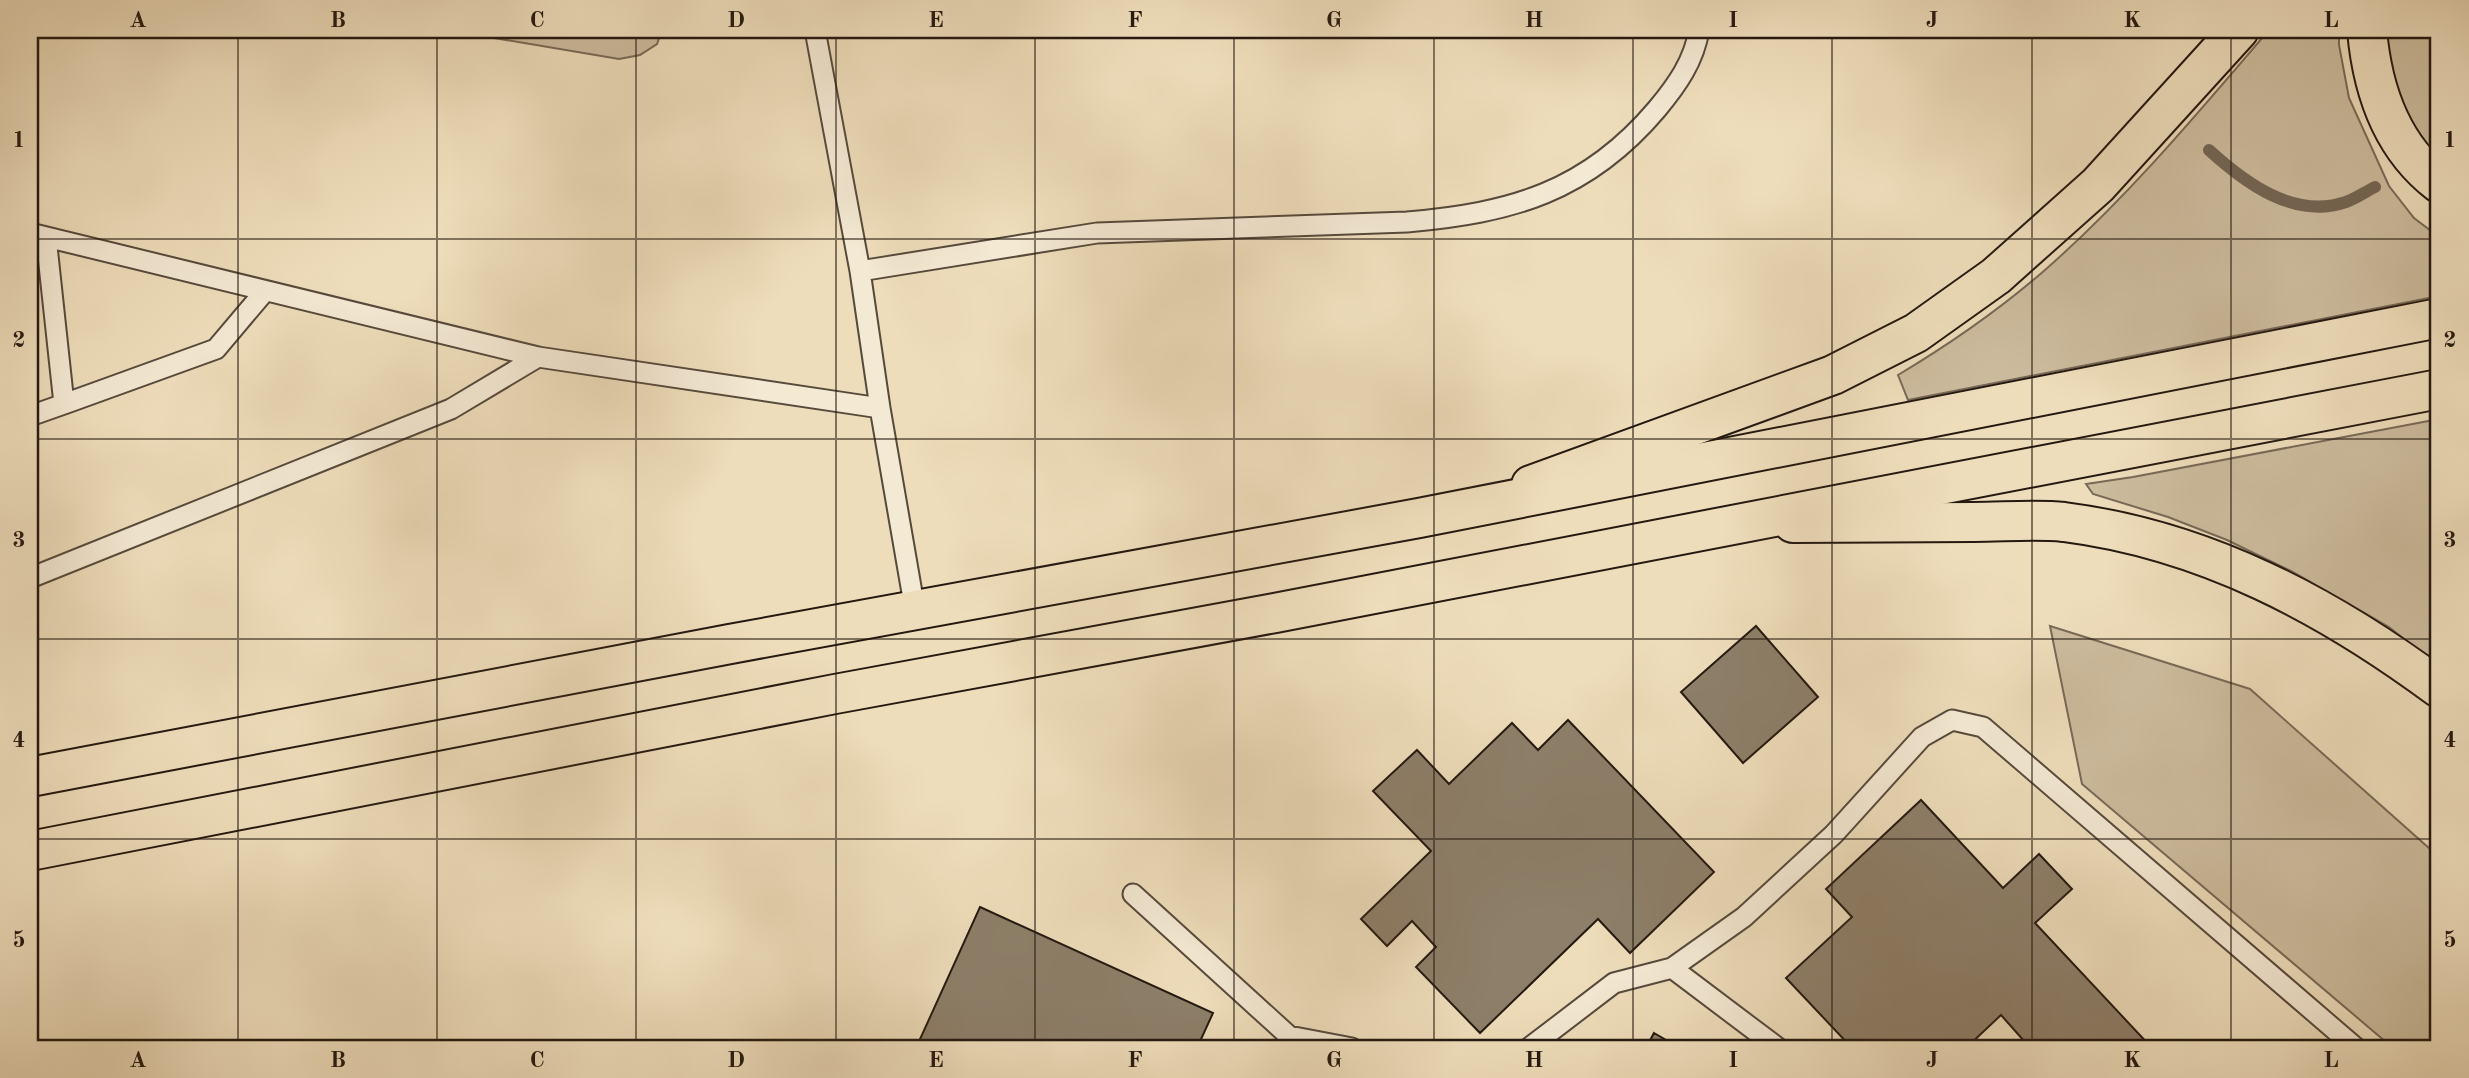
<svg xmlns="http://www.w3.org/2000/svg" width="2469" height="1078" font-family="'Old Standard TT',serif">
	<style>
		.green { fill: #ccbc9e; stroke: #786a58; stroke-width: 2 }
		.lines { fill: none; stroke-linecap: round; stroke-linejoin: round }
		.stream { stroke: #746654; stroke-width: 12 }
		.building { fill: #8d7f69; stroke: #241911; stroke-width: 2 }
		.service-casing { stroke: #564a3c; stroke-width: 23 }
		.primary-casing { stroke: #241911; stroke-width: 42 }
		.trunk-casing { stroke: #241911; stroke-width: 42 }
		.service { stroke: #f4e9d3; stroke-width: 19 }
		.primary { stroke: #edb; stroke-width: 38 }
		.trunk { stroke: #edb; stroke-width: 38 }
		.grid { fill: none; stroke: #241911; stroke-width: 2; stroke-opacity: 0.55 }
		.neatline { fill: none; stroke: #241911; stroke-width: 2.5 }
		.grid-label { font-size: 23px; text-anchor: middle; font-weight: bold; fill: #241911 }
	</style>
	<rect width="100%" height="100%" fill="#edb"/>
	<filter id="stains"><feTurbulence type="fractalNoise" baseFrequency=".00286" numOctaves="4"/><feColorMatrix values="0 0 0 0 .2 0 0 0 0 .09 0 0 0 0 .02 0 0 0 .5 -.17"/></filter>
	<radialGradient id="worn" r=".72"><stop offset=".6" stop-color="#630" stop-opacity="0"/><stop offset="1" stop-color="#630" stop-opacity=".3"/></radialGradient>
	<path class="green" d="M447 30H662L657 44 640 55 619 59Z
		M2269 30H2339V45L2349 98 2389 186 2414 218 2439 237V296L1908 400 1898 375C1950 344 1999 310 2045 270 2127 198 2198 113 2269 30Z
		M2381 30H2439V164L2403 118Z
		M2439 419V667L2389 627 2291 571 2227 540 2168 517 2093 494 2086 484 2133 477Z
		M2050 626 2250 689 2439 857V1048H2393L2082 784Z"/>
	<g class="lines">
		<path class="stream" d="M2209 150C2244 182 2294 220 2346 202 2355 199 2365 192 2375 187"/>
	</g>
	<path class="building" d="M1756 626 1818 697 1743 763 1681 692Z
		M1568 720 1714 872 1630 953 1598 919 1480 1033 1416 967 1436 947 1412 921 1387 946 1361 919 1431 851 1373 791 1417 750 1449 784 1512 723 1538 750Z
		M1921 800 2003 888 2039 854 2072 889 2035 923 2152 1048H2019L2025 1042 2001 1015 1966 1048H1852L1786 978 1852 917 1826 889Z
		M980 907 1213 1013 1197 1048H916Z
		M1654 1033 1680 1048H1646Z"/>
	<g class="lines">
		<defs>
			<path id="service" d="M815 30 860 271 880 408 915 610
				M30 233 538 357 880 408
				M46 237 64 404 216 349 265 291
				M860 271 1097 233 1407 222C1511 213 1587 192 1657 109 1677 85 1694 61 1699 30
				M30 416 64 404
				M30 578 451 409 538 357
				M1133 894 1289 1036 1352 1048
				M1529 1048 1614 983 1672 968
				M1778 1048 1672 968 1744 917 1834 834 1922 737 1952 720 1983 727 2356 1048"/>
			<path id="primary" d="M2367 30C2372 88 2391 146 2439 183
				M1531 485 1833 375 1916 333 1996 276 2098 185 2239 30
				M1793 523C1853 523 1913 522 1974 522 2003 522 2035 519 2064 522 2205 540 2327 605 2439 688"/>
			<path id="trunk" d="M30 777 730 644 1419 518 2439 318
				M30 851 835 694 1275 613 2439 389"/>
		</defs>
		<use href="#service" class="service-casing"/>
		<use href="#primary" class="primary-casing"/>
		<use href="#trunk" class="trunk-casing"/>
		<use href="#service" class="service"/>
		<use href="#primary" class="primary"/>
		<use href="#trunk" class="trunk"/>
	</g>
	<path class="grid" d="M238 30V1048M437 30V1048M636 30V1048M836 30V1048M1035 30V1048M1234 30V1048M1434 30V1048M1633 30V1048M1832 30V1048M2032 30V1048M2231 30V1048M30 239H2439M30 439H2439M30 639H2439M30 839H2439"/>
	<rect width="2469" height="1078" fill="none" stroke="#edb" stroke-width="77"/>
	<rect x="38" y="38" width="2392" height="1002" class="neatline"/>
	<g class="grid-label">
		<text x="138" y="27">A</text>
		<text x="338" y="27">B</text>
		<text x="537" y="27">C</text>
		<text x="736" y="27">D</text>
		<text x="936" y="27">E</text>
		<text x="1135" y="27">F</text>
		<text x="1334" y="27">G</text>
		<text x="1534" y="27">H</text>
		<text x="1733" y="27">I</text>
		<text x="1932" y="27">J</text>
		<text x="2132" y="27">K</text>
		<text x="2331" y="27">L</text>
		<text x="19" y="147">1</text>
		<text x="2450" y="147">1</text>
		<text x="19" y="347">2</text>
		<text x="2450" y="347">2</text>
		<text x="19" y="547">3</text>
		<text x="2450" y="547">3</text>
		<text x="19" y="747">4</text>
		<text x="2450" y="747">4</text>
		<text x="19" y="947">5</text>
		<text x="2450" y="947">5</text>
		<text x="138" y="1067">A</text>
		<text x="338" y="1067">B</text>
		<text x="537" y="1067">C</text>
		<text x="736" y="1067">D</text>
		<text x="936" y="1067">E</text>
		<text x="1135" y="1067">F</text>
		<text x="1334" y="1067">G</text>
		<text x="1534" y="1067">H</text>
		<text x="1733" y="1067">I</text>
		<text x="1932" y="1067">J</text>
		<text x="2132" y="1067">K</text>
		<text x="2331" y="1067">L</text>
	</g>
	<rect width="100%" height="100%" filter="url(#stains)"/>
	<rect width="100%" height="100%" fill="url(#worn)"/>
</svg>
